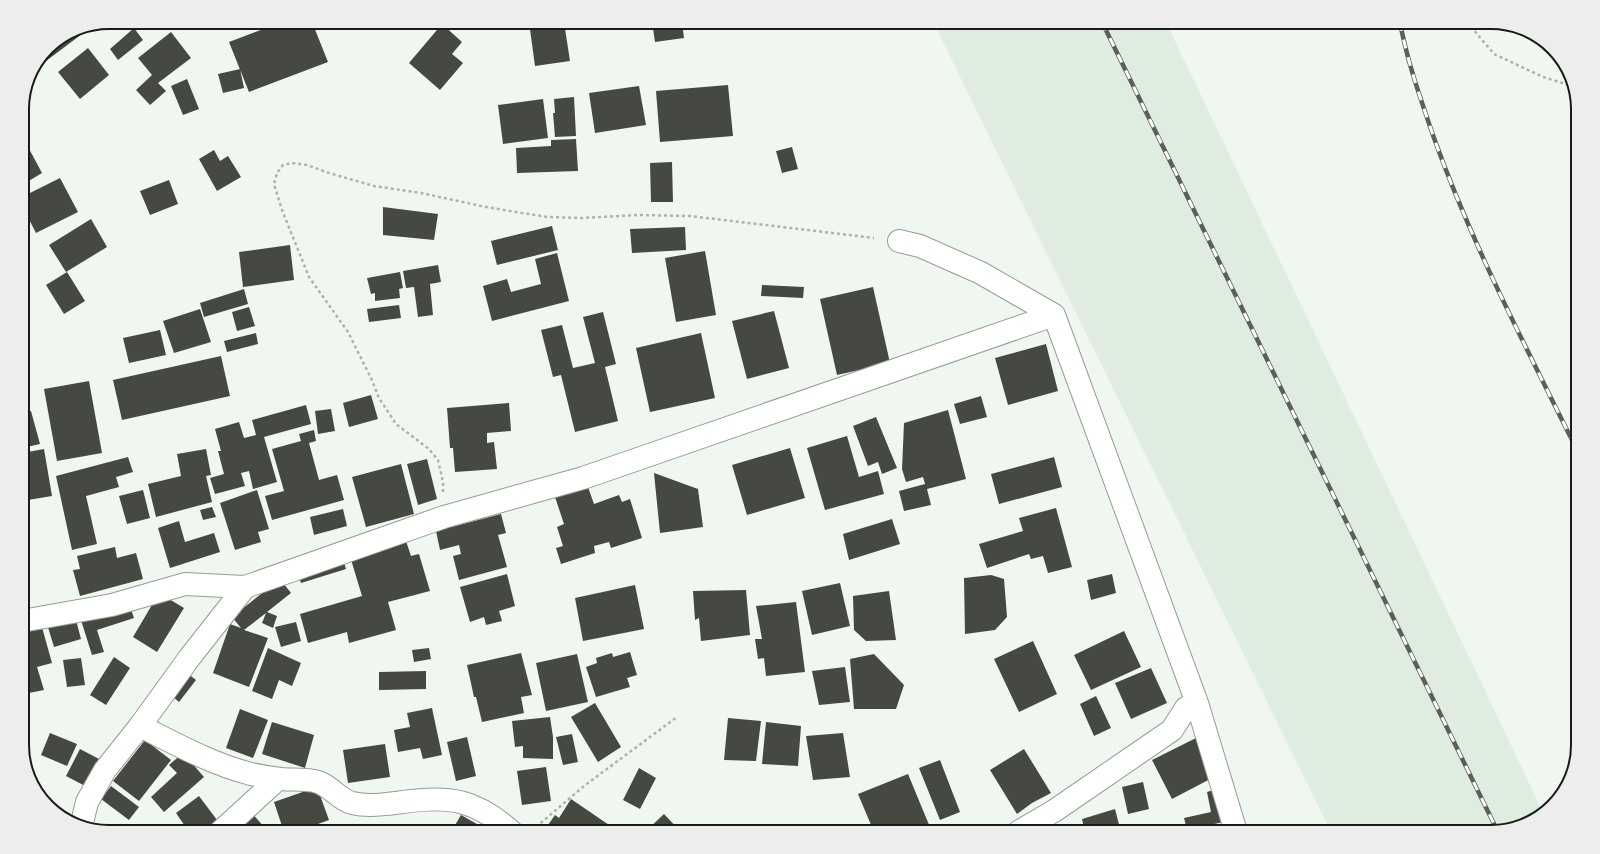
<svg xmlns="http://www.w3.org/2000/svg" width="1600" height="854" font-family="'Archivo Narrow',sans-serif">
	<style>
		.built { fill: #dfede1 }
		.building { fill: #464942 }
		.lines { fill: none; stroke-linecap: round; stroke-linejoin: round }
		.street-casing { stroke: #959c96; stroke-width: 24 }
		.path { stroke: #adb2ae; stroke-width: 2.5; stroke-dasharray: 3 3; stroke-linecap: butt }
		.street { stroke: #fff; stroke-width: 22 }
		.rail-casing { stroke: #5a5f5b; stroke-width: 4.5 }
		.rail { stroke: #fff; stroke-width: 3; stroke-dasharray: 9; stroke-linecap: butt }
		.rim { fill: none; stroke: #181b19; stroke-width: 2 }
	</style>
	<rect width="100%" height="100%" fill="#f0f7f1"/>
	<path class="built" d="M933 22H1166L1522 768 1543 813 1539 818 1492 832H1331Z"/>
	<path class="building" d="M282 22H312L328 62 249 92 229 42Z
		M529 22H564L570 61 535 66Z
		M652 22H682L684 38 655 42Z
		M442 24 462 42 452 54 463 63 440 90 409 63Z
		M94 25 34 70 33 68 48 47 76 29Z
		M134 28 143 40 118 60 110 49Z
		M171 32 191 58 158 83 166 91 150 105 136 90 152 75 138 58Z
		M88 48 109 75 80 99 58 72Z
		M240 69 244 88 223 93 218 74Z
		M187 79 199 109 183 115 171 86Z
		M728 85 733 136 660 142 656 91Z
		M639 86 646 125 595 133 589 93Z
		M574 97 576 136 555 137 553 113H555L554 99Z
		M543 99 548 138 503 144 498 105Z
		M576 139 578 171 517 173 516 148 551 146V140Z
		M27 145 42 173 22 185V148Z
		M792 147 798 169 782 173 776 151Z
		M214 150 220 161 228 156 241 177 217 191 199 159Z
		M672 162 673 202H651L650 163Z
		M60 178 78 212 36 233 22 206V197Z
		M169 180 178 204 150 215 140 191Z
		M383 207 438 214 434 240 383 235Z
		M91 219 107 247 66 272 49 245Z
		M552 226 558 250 497 265 491 241Z
		M685 227 686 250 632 253 630 229Z
		M290 245 294 280 243 287 239 252Z
		M705 251 716 315 676 322 665 258Z
		M557 253 569 301 492 321 483 286 507 279 511 292 541 284 535 259Z
		M438 265 441 282 430 284 433 315 418 317 414 287 406 288 403 271Z
		M67 272 85 301 64 314 46 285Z
		M400 272 403 288 399 289 400 298 375 301V293L371 294 367 278Z
		M762 285 804 287 803 298 761 296Z
		M873 287 890 363 837 375 820 299Z
		M244 289 248 304 204 317 200 303Z
		M399 305 401 318 369 322 367 309Z
		M249 307 255 326 237 331 232 312Z
		M200 309 211 342 174 353 163 321Z
		M774 311 789 368 747 379 732 321Z
		M603 312 616 364 605 367 618 421 575 432 561 375 553 377 541 330 562 325 573 368 595 363 583 317Z
		M160 330 166 355 129 363 123 338Z
		M256 333 258 344 227 352 224 341Z
		M701 333 715 398 650 412 636 348Z
		M1046 344 1058 391 1008 405 995 358Z
		M221 356 230 396 122 420 113 380Z
		M89 381 102 453 57 461 44 389Z
		M371 395 378 419 349 427 343 403Z
		M981 396 987 417 960 424 954 404Z
		M509 403 511 431 487 433V443L494 442 497 469 455 472 453 448H450L447 408Z
		M306 405 311 424 264 437 277 482 253 489 249 471 241 473 245 486 215 494 210 478 224 474 218 451H221L215 429 239 422 244 438 256 435 252 420Z
		M331 409 335 431 318 434 315 411Z
		M948 410 966 479 927 489 931 505 904 511 899 491 925 484 923 477 906 482 902 469 904 423Z
		M31 411 40 444 22 448V413Z
		M876 417 897 468 882 474 878 462 868 466 853 426Z
		M314 430 316 441 309 443 319 480 337 475 344 500 272 520 265 496 284 491 272 449 301 441 299 434Z
		M847 436 859 477 878 471 884 494 825 510 807 448Z
		M790 448 805 498 747 515 732 465Z
		M44 449 52 496 22 501V453Z
		M206 449 211 475 206 476 212 502 156 517 148 484 181 476 177 454Z
		M128 457 133 472 116 477 119 487 86 496 97 544 72 550 56 476Z
		M1054 457 1062 487 999 504 991 474Z
		M427 459 437 499 418 505 407 464Z
		M401 464 414 514 366 527 352 477Z
		M654 473 698 489 703 527 660 533Z
		M588 487 594 504 619 495 622 502 630 499 642 538 611 548 609 542 594 546 595 553 561 564 556 548 563 546 557 527 564 524 555 497Z
		M143 490 150 518 127 524 119 496Z
		M257 490 269 529 258 532 261 542 235 550 220 503Z
		M212 507 216 517 203 520 200 510Z
		M1056 508 1072 567 1048 573 1043 556 1031 559 1029 554 987 568 979 544 1023 531 1019 518Z
		M343 509 347 526 314 535 310 517Z
		M501 514 506 533 498 535 507 567 459 580 453 556 461 554 459 545 440 550 436 531Z
		M892 519 900 544 849 560 843 534Z
		M179 521 185 542 214 533 220 552 170 568 158 528Z
		M405 538 411 556 419 554 430 591 388 602 396 630 349 643 347 632 308 643 300 614 362 596 349 553Z
		M115 547 117 558 136 553 143 579 80 596 73 570 80 569 77 556Z
		M342 556 346 569 301 583 297 570Z
		M507 574 515 606 499 611 502 621 486 625 484 617 470 622 460 587Z
		M1112 574 1116 593 1091 600 1087 580Z
		M991 575 1004 579 1007 617 995 630 965 634 964 578Z
		M280 579 291 593 267 612 277 616 273 628 262 623 266 613 244 630 268 638 249 687 213 673 230 624 241 628 232 617Z
		M840 583 850 626 812 635 802 591Z
		M635 585 644 629 583 641 575 598Z
		M746 590 750 635 701 641 699 618 695 620 693 591Z
		M889 591 896 640 866 641 854 630 853 596Z
		M159 593 184 608 157 652 133 637Z
		M128 601 134 618 97 630 104 652 92 655 80 617Z
		M796 602 805 672 766 676 764 658 758 659 755 639H762L756 606Z
		M75 616 81 639 54 647 47 624Z
		M40 620 52 663 37 667 44 690 29 693 22 670V625Z
		M296 622 301 641 281 647 275 627Z
		M1124 631 1141 667 1091 690 1074 655Z
		M1033 641 1057 694 1019 712 994 659Z
		M268 648 301 663 292 686 279 680 272 699 252 691Z
		M429 648 431 659 414 662 412 650Z
		M630 652 637 675 627 678 630 687 596 697 586 667 597 663 596 658 612 653 613 657Z
		M521 653 532 695 521 697 524 713 482 722 476 697H474L467 665Z
		M577 654 588 702 546 711 536 663Z
		M874 654 904 685 896 709H854L850 659Z
		M114 657 130 668 106 705 90 695Z
		M81 658 85 685 67 687 63 660Z
		M845 667 850 702 819 705 812 671Z
		M1151 668 1167 703 1131 719 1115 683Z
		M426 671V689L379 690V672Z
		M187 673 196 680 179 702 171 695Z
		M1096 696 1111 728 1094 736 1080 704Z
		M595 703 621 747 598 762 571 717Z
		M432 708 442 755 423 759 420 748 398 752 394 730 410 727 407 713Z
		M240 709 268 720 253 758 226 748Z
		M550 717 553 737V759L523 758V746L515 747 512 721Z
		M728 718 761 721 756 761 724 760Z
		M272 722 314 735 305 768 262 754Z
		M766 722 801 726 798 766 762 764Z
		M50 733 77 744 67 766 41 755Z
		M843 733 850 777 813 780 806 736Z
		M572 734 578 762 563 765 556 737Z
		M467 737 476 776 456 781 447 742Z
		M1196 738 1216 776 1172 799 1152 760Z
		M145 740 171 760 139 801 113 781Z
		M385 744 390 777 348 783 343 750Z
		M80 749 101 760 87 787 66 776Z
		M1024 749 1051 793 1032 803 1017 814 990 770Z
		M183 753 204 777 164 812 151 797 177 773 169 765Z
		M940 760 960 812 940 820 919 768Z
		M546 767 551 801 522 805 517 771Z
		M639 768 656 778 640 809 623 800Z
		M908 774 932 832H874L858 794Z
		M1143 782 1149 809 1128 814 1122 787Z
		M111 786 139 807 129 820 101 799Z
		M317 787 329 820 296 832H284L274 802Z
		M1220 788 1228 821 1187 830 1184 818 1211 812 1207 792Z
		M199 796 223 828 218 832H189L176 813Z
		M571 799 612 827 608 832H543L555 815 559 818Z
		M1115 809 1121 832H1085L1082 819Z
		M250 811 265 828 261 832H229Z
		M664 814 681 832H645Z
		M461 815 491 832H451Z
		M412 825 417 832H401Z"/>
	<g class="lines">
		<defs>
			<path id="street" d="M899 241 920 246 981 273 1054 315 1197 703 1236 832
				M22 621 112 605 185 584 245 587 444 517 583 478 1054 315
				M140 726C176 744 212 764 251 774 260 776 271 778 281 779 291 780 303 779 314 781 329 783 337 799 352 803 369 807 387 804 403 802 450 795 476 800 512 832
				M83 826 82 823 87 802 105 770 140 726 190 657 245 587
				M220 832 278 779
				M1018 832 1054 811 1172 730 1186 708 1197 703"/>
		</defs>
		<use href="#street" class="street-casing"/>
		<path class="path" d="M1467 22 1494 54 1543 77 1572 86
			M443 492V482L438 460 429 449 396 424 379 398 371 378 348 332 309 277 282 210 274 184 277 173 283 165 292 163 307 165 329 173 374 186 421 193 486 207 547 217 582 218 637 215 690 216 874 238
			M536 827 584 786 677 717"/>
		<use href="#street" class="street"/>
		<defs>
			<path id="rail" d="M1102 22 1497 830
				M1400 22C1407 61 1421 100 1434 138 1473 247 1527 349 1578 452"/>
		</defs>
		<use href="#rail" class="rail-casing"/>
		<use href="#rail" class="rail"/>
	</g>
	<path d="M0 0H1600V854H0ZM109 29H1491A80 80 0 0 1 1571 109V745A80 80 0 0 1 1491 825H109A80 80 0 0 1 29 745V109A80 80 0 0 1 109 29Z" fill="#ededed" fill-rule="evenodd"/>
	<path class="rim" d="M109 29H1491A80 80 0 0 1 1571 109V745A80 80 0 0 1 1491 825H109A80 80 0 0 1 29 745V109A80 80 0 0 1 109 29Z"/>
</svg>
